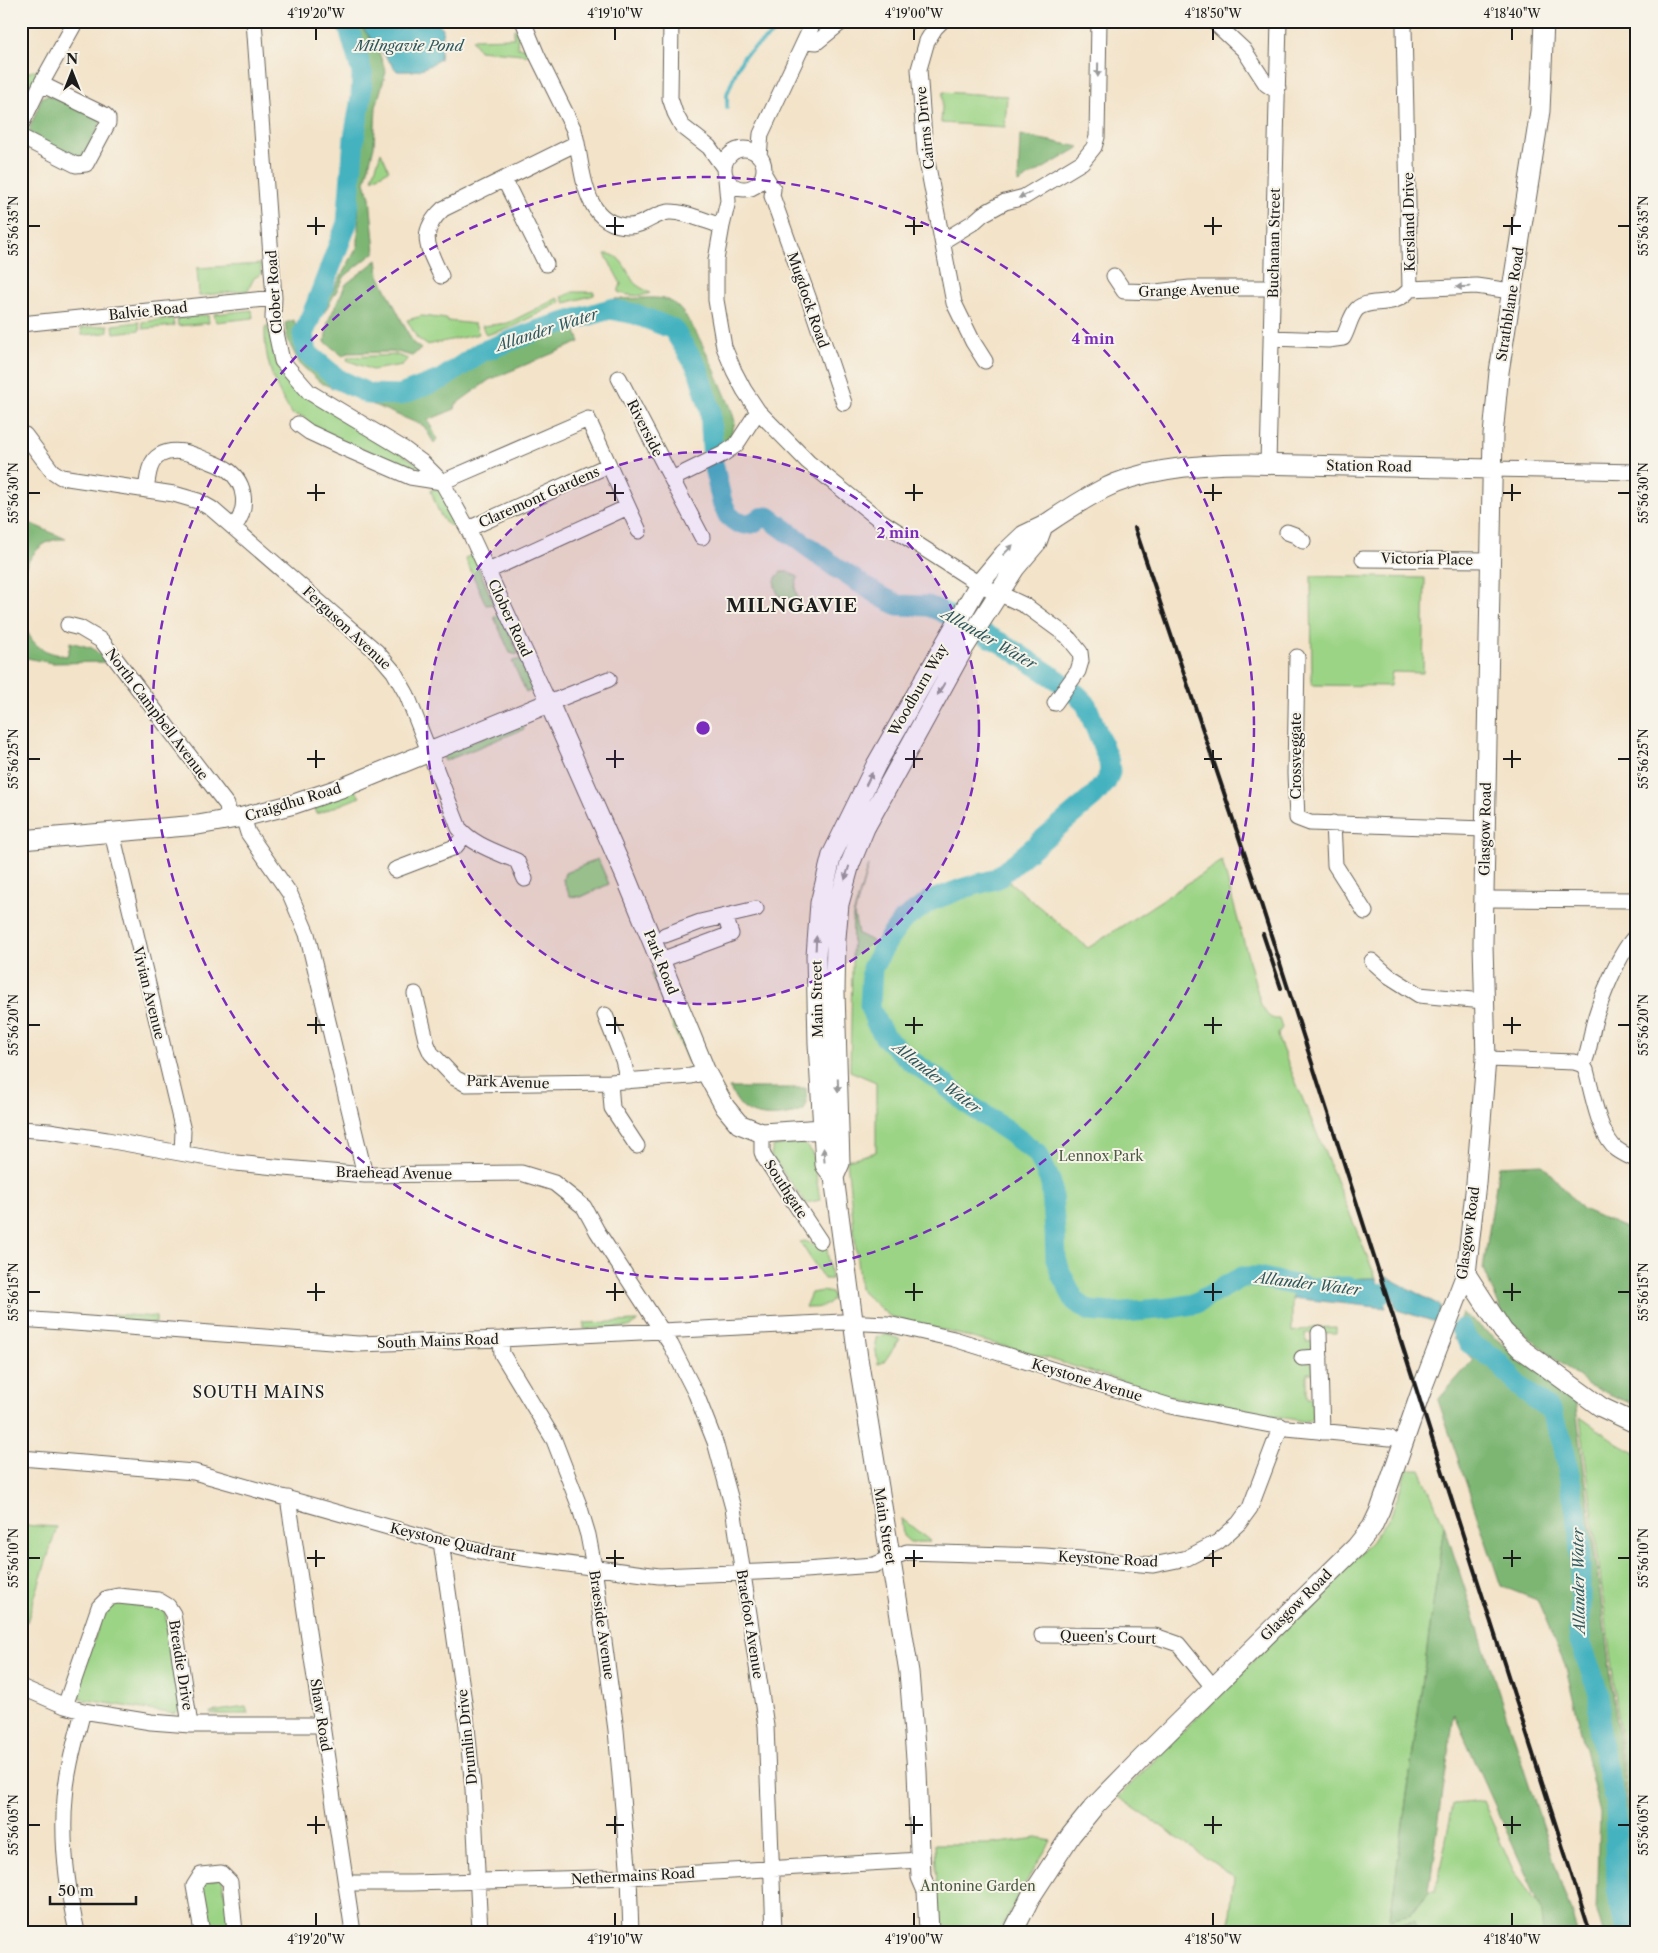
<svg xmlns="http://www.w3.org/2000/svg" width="1658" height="1953" font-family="'Libre Caslon Text',serif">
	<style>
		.green { fill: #9cd486; stroke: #5c7851 }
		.forest { fill: #7db673; stroke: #4c6948 }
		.water { fill: #44b2c0; stroke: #30676e }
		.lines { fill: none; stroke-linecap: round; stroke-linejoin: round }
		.stream { stroke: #44b2c0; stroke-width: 4 }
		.river { stroke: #44b2c0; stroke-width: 21 }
		.minor-casing { stroke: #676259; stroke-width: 17 }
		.major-casing { stroke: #676259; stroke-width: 21 }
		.minor { stroke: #fff; stroke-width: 15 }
		.major { stroke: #fff; stroke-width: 19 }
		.rail { stroke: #1c1c1c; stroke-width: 4 }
		.oneway { fill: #999 }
		.ticks { fill: none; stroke: #1c1c1c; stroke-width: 2 }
		.ring { fill: none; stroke: #7b2cbf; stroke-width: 2.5; stroke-dasharray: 9 6 }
		.labels { text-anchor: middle; stroke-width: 4; stroke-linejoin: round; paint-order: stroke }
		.street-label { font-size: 14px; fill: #1c1c1c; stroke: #f7f3e8 }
		.park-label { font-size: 14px; fill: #495c41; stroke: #f7f3e8 }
		.water-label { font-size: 15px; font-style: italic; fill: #2c585e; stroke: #f7f3e8 }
		.quarter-label { font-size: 16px; letter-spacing: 1px; fill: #1c1c1c; stroke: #f7f3e8 }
		.district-label { font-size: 19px; font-weight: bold; letter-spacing: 1px; fill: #1c1c1c; stroke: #f7f3e8 }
		.centre { fill: #7b2cbf; stroke: #f7f3e8; stroke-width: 2.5 }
		.ring-label { font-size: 15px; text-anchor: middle; font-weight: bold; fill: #7b2cbf; stroke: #f7f3e8; stroke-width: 4; stroke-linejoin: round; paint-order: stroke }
		.neatline { fill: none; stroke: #1c1c1c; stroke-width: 2 }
		.ticks-label { font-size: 12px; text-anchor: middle; fill: #1c1c1c }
	</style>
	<rect width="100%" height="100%" fill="#f7f3e8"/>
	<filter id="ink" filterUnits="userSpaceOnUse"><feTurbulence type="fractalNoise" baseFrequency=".02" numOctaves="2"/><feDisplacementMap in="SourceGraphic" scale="10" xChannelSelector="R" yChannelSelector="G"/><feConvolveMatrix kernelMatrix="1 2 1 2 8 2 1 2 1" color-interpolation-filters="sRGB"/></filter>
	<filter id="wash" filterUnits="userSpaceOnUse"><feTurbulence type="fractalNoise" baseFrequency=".0096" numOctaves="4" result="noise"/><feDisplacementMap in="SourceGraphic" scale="20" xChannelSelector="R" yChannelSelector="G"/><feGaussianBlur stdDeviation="1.12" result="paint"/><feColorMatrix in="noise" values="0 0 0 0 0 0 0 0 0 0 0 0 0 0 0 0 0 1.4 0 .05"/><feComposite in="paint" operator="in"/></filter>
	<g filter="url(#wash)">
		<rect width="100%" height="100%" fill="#f3e3c9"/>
		<path class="green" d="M514 29 520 31 523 38 517 39 518 48H528L532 55 479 50 472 39 514 38Z
			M42 69 28 90 21 93V74Z
			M943 92 1007 96 1005 127 941 123Z
			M381 152 389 170 372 179Z
			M605 254C621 253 626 270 633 281 636 286 644 289 650 293 642 297 626 296 618 292L621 284Z
			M261 264V274L254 278 248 290 199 296 197 268Z
			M573 292H594V295L565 303 562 297Z
			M558 298 561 302 510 328 486 335 482 326 508 323Z
			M252 310 253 318 216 322 214 314Z
			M208 315 209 323 178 326 177 318Z
			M422 316 447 319 448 321 475 324 479 334 427 345 417 338 407 320Z
			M173 318 174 326 143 329 142 322Z
			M139 322 140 330 114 333 113 325Z
			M108 325V331L106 333 82 335 81 328Z
			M267 325 281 371 298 391 418 464 430 478 379 455 330 437 313 428 304 417 292 414C274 387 264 360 265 327Z
			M397 355 408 359 402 365 372 370 347 360 348 357Z
			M432 489C448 489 453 513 459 525 442 532 436 503 431 491Z
			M472 555 474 557 494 604 486 605 465 558Z
			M781 572H789L798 577 795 588 798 600 791 602 788 597 779 596C774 586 772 580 781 572Z
			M1311 576 1425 578 1423 673 1392 672 1390 686 1312 685Z
			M501 613 518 653 517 655 510 653 494 617Z
			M523 659 536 691 526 692 512 661Z
			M524 721V729L445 761 442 754Z
			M355 790 360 797 317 814 314 805Z
			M598 859 609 884 581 897 570 896 563 880 565 873Z
			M1222 861 1261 1005C1266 1013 1269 1020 1279 1019L1282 1028 1278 1033 1279 1041 1376 1278 1301 1280 1292 1298V1332L1310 1328 1336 1327V1333H1305L1306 1342 1314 1341 1311 1349 1307 1352 1316 1373H1307V1398H1313V1419L1307 1422 1174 1397 1037 1355 889 1316 860 1290 847 1160 876 1152V1082L850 1071 853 916 868 866 854 915 858 934 878 944 913 903 1006 879 1088 948Z
			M657 972 692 1061 688 1062 651 974Z
			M799 1143 807 1146 812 1152 820 1200 806 1203 771 1156 773 1147 780 1145Z
			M824 1239 826 1241 831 1279H824L800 1242 805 1241 813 1244Z
			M822 1291 832 1293 833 1298C825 1308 817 1309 805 1307L811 1293Z
			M112 1314 156 1317V1323L112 1320Z
			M638 1321 629 1327 584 1329V1323Z
			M885 1334 900 1339 884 1362 878 1364 875 1345 876 1338Z
			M1580 1417 1622 1446 1637 1454V1865Z
			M1408 1469H1420L1444 1525 1390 1918 1411 1914 1429 1890H1436L1453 1804 1483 1801 1514 1872 1542 1909 1544 1932H1415L1413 1921 1389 1927 1388 1932H1228L1234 1877 1118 1797 1371 1542 1391 1515Z
			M901 1518 930 1541 928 1542H910L903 1536Z
			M21 1525 57 1527 27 1622 21 1617Z
			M110 1602 164 1608 183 1705 175 1714 80 1699 77 1690 105 1608Z
			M246 1707 248 1714H211L210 1712Z
			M1037 1838 1051 1841 1020 1892 1000 1932H939L935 1844H992Z
			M222 1878 232 1932H208L199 1883Z"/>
		<path class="forest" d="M346 21H357L377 47 386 72 376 107 374 146 365 182 370 197 375 252 345 276 324 313 318 317 358 246 359 155 366 87 363 54 351 27Z
			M48 95 102 120 83 160 33 137 29 130 42 97Z
			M1020 135 1080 147 1018 183Z
			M377 260 379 275 413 343 421 349 412 356 397 352 347 353 343 356 325 342 328 321 346 284Z
			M614 299C626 299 658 296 668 300 692 309 720 384 731 408L735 422 728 444 719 447 714 414 706 378 691 346 669 322Z
			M294 320 303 354 335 382 380 401 413 399 480 361 573 324 580 342 489 380 456 404 455 409 428 420 437 439 434 443 424 426 321 383 300 364 287 339 285 323Z
			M25 521 66 539C61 539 55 539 51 541 35 546 24 566 21 581V525Z
			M21 617C31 644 38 652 67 656L70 646V642L92 648 109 662 52 663 27 658 21 659Z
			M729 1088H806L807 1103 804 1110C790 1117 760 1120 746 1110 738 1105 734 1095 729 1088Z
			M1542 1164 1582 1209 1637 1233V1406L1588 1385 1504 1317 1483 1269 1499 1166Z
			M1462 1313 1575 1399 1637 1878V1932H1603L1597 1912 1600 1813 1566 1668 1537 1600 1501 1586 1438 1400 1473 1360 1453 1338Z
			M1444 1525 1577 1932H1544L1541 1908 1454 1714 1429 1890 1411 1914 1390 1919Z
			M1414 1921 1415 1932H1388L1389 1927Z"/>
		<path class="water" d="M357 21H436L443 28 440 59C423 70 417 72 397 71Z
			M1385 1276 1441 1306 1436 1322 1397 1310Z
			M1376 1278 1386 1308 1292 1298 1301 1280Z"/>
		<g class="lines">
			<path class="stream" d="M727 107V94L737 69 744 56 777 30 784 21"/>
			<path class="river" d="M343 21 349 28 362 73 361 98 354 138 347 223 316 305 303 334 306 352 338 379 369 394 400 395 442 379 481 352 539 330 610 309 635 314 673 329 698 369 710 409 713 463 722 502 728 515 736 522 745 524 752 523 761 518 768 517 838 569 880 596 898 605 928 606 941 611 1003 644 1058 680 1077 695 1086 704 1109 762 1110 772 1106 782 1093 797 996 879 964 888 930 901 902 921 888 940 872 968 870 1007 876 1022 885 1037 911 1061 943 1083 965 1102 1009 1132 1038 1154 1051 1183 1055 1231 1056 1259 1061 1274 1075 1301 1089 1311 1111 1313 1171 1308 1194 1304 1242 1277H1258L1309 1288 1347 1287 1381 1294
				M1461 1329 1469 1343 1495 1359 1520 1387 1551 1411 1563 1443 1580 1534V1641L1599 1693V1734L1615 1801 1617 1888 1626 1932"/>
		</g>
	</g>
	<g filter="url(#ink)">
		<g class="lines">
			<defs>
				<path id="minor" d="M254 21 274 298 273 318 282 361 309 392 404 449 423 463 442 482 468 529 549 703 609 679
					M523 21 537 55 574 130 577 143
					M671 21 670 98 675 113 682 126 709 147 724 168
					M942 21 935 28 927 41 919 69 925 151 954 303 973 342 985 361
					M1213 21 1244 50 1266 84 1272 88H1278
					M805 41 817 42 843 21
					M21 125 41 84 76 21
					M21 137 76 165 86 164 108 123V118L105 115 41 84
					M724 169a20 20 0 1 1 40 0a20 20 0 1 1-40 0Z
					M759 156 761 134 814 21
					M764 174 773 189 772 196 811 305 844 403
					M504 179 546 264
					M726 179 728 201 722 226 716 260V300L724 347 734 371 744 390 758 411 808 462 881 521 979 584 1026 606 1067 636 1080 652 1081 661 1078 671 1055 703
					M943 241 974 222 983 214 1005 202 1024 197 1082 162 1094 147 1097 137 1099 21
					M441 276C428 248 417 233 443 209L577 143C583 174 585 226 629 226 644 226 655 213 669 212 684 211 707 222 722 226
					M1114 276 1124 291 1156 292 1190 288H1273
					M1410 289 1476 286 1511 291
					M21 324 274 298
					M1271 338 1328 340 1343 338C1348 330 1350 316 1357 309 1369 297 1394 310 1410 289L1404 28 1406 21
					M619 378 702 537
					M298 424 309 432 339 446 410 477 442 482
					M25 435 52 471 61 477 174 494 198 501 212 509 377 652 394 672 407 695 459 828C473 845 497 852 517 861L525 879
					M1268 464 1279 21
					M1492 469 1637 472
					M672 479 723 454 736 445 758 411
					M442 482 588 419 639 531
					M146 490C148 478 148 462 160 455 174 447 190 453 204 459 211 462 221 465 228 470 247 484 248 510 234 527
					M468 529 609 465
					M1287 532 1295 535 1303 541
					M1363 559 1491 560
					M488 571 628 507
					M68 625 80 628 102 641 220 796 227 805 229 820
					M1297 657 1295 774 1297 818 1310 823 1485 829
					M243 817 248 833 290 894 307 934 365 1175
					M1333 823 1335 865 1365 912
					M112 833 183 1131 182 1153
					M395 870 455 847 465 835
					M1484 899 1637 900
					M665 935 700 922 756 909
					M661 960 731 934 725 916
					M1372 961 1389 976 1419 995 1484 1001
					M415 994 427 1044 431 1053 455 1078 466 1084 610 1082 691 1076 706 1072
					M605 1015 623 1060 628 1081
					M1486 1059 1574 1062 1583 1065 1586 1070C1592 1092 1598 1129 1613 1146 1620 1153 1628 1156 1637 1160
					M1583 1065C1589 1053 1590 1040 1593 1027 1598 1005 1620 949 1637 935
					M610 1082 612 1108 637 1146
					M21 1129 49 1131 107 1140 236 1163 285 1168 365 1175 521 1173 554 1183 584 1207 597 1231 671 1345 696 1394 715 1442 733 1508 766 1726 774 1932
					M762 1133V1152L764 1157 820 1241
					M21 1319 358 1344 501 1339 842 1322 888 1324 954 1339 1170 1406 1287 1428 1390 1438
					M1319 1333 1322 1432
					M501 1339 502 1354 554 1440 579 1505 588 1535 594 1567 616 1730 629 1877 631 1932
					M1302 1358 1320 1357
					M21 1458 194 1472 441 1542 491 1554 659 1576 805 1570 874 1565 907 1552 1045 1556 1153 1565 1187 1558 1218 1542 1239 1523 1250 1508 1281 1426
					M288 1498 353 1932
					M441 1542 466 1716 473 1789 480 1932
					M1042 1635 1155 1636 1178 1644 1214 1688
					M21 1687 65 1706 83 1711 151 1722 190 1725H323
					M65 1706 99 1607 108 1598 118 1596 158 1600 168 1606 173 1614 190 1725
					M346 1883H412L629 1877 920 1860
					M77 1932C67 1888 61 1843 65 1798 67 1768 76 1739 83 1711
					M202 1932 194 1886 201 1875 221 1873 230 1882 235 1932"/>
				<path id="major" d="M21 840 198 825 243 817 294 804 344 787 549 703 625 875 706 1072 725 1107 739 1124 762 1133 839 1128
					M834 1177 840 1163 835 992 836 938 839 904 850 864 865 828 965 646 1015 568 1037 542 1043 526
					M1466 1274 1503 1331 1520 1348 1601 1407 1637 1424
					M929 1932 927 1891 921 1877 917 1771 909 1672 858 1358 834 1177 825 1165 818 1043 816 956 820 903 832 855 876 765 979 584 1004 554 1024 535 1043 526C1062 513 1082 500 1103 489 1144 468 1201 464 1247 464L1492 469
					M1013 1932 1030 1898 1071 1835 1093 1808 1142 1758 1356 1547 1372 1527 1380 1510 1423 1386 1466 1274 1476 1183 1486 1059 1483 944 1493 435 1499 372 1540 111 1544 21"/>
			</defs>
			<use href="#minor" class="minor-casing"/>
			<use href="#major" class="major-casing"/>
			<use href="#minor" class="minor"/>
			<use href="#major" class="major"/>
			<path class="rail" d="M1135 528 1254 882 1590 1932
				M1263 934 1281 988"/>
		</g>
		<defs><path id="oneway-solid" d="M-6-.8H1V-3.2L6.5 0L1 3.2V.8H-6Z" transform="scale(1.25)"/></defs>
		<g class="oneway">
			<use href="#oneway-solid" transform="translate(1098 70) rotate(91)"/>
			<use href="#oneway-solid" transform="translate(1025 195) rotate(155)"/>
			<use href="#oneway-solid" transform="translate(1463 287) rotate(178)"/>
			<use href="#oneway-solid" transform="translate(1008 550) rotate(-45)"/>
			<use href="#oneway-solid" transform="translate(941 689) rotate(120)"/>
			<use href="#oneway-solid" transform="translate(869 779) rotate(-63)"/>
			<use href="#oneway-solid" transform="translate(847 873) rotate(107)"/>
			<use href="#oneway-solid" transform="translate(816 943) rotate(-87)"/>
			<use href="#oneway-solid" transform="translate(838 1085) rotate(88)"/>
			<use href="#oneway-solid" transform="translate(824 1155) rotate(-94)"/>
		</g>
	</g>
	<path class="ticks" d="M316 28V40M615 28V40M914 28V40M1213 28V40M1512 28V40M316 217V235M615 217V235M914 217V235M1213 217V235M1512 217V235M28 226H40M307 226H325M606 226H624M905 226H923M1204 226H1222M1503 226H1521M1618 226H1630M316 484V501M615 484V501M914 484V501M1213 484V501M1512 484V501M28 493H40M307 493H325M606 493H624M905 493H923M1204 493H1222M1503 493H1521M1618 493H1630M316 750V768M615 750V768M914 750V768M1213 750V768M1512 750V768M28 759H40M307 759H325M606 759H624M905 759H923M1204 759H1222M1503 759H1521M1618 759H1630M316 1017V1034M615 1017V1034M914 1017V1034M1213 1017V1034M1512 1017V1034M28 1025H40M307 1025H325M606 1025H624M905 1025H923M1204 1025H1222M1503 1025H1521M1618 1025H1630M316 1283V1301M615 1283V1301M914 1283V1301M1213 1283V1301M1512 1283V1301M28 1292H40M307 1292H325M606 1292H624M905 1292H923M1204 1292H1222M1503 1292H1521M1618 1292H1630M316 1550V1567M615 1550V1567M914 1550V1567M1213 1550V1567M1512 1550V1567M28 1558H40M307 1558H325M606 1558H624M905 1558H923M1204 1558H1222M1503 1558H1521M1618 1558H1630M316 1816V1834M615 1816V1834M914 1816V1834M1213 1816V1834M1512 1816V1834M28 1825H40M307 1825H325M606 1825H624M905 1825H923M1204 1825H1222M1503 1825H1521M1618 1825H1630M316 1913V1926M615 1913V1926M914 1913V1926M1213 1913V1926M1512 1913V1926"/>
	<circle cx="703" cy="728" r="276" fill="#7b2cbf" fill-opacity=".12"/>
	<g class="ring">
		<circle cx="703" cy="728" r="276"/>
		<circle cx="703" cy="728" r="551"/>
	</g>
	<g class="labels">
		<g class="street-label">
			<text transform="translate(925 128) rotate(-96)" y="5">Cairns Drive</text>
			<text transform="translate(1409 222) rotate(-91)" y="5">Kersland Drive</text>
			<text transform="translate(1274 243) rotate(-89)" y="5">Buchanan Street</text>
			<text transform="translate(1189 290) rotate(-2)" y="5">Grange Avenue</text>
			<text transform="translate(274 292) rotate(-94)" y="5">Clober Road</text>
			<text transform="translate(808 300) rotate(71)" y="5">Mugdock Road</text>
			<text transform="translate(1510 304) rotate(-81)" y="5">Strathblane Road</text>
			<text transform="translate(148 311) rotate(-6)" y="5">Balvie Road</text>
			<text transform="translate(645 428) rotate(63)" y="5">Riverside</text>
			<text transform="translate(1369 466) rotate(1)" y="5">Station Road</text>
			<text transform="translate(539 497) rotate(-24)" y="5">Claremont Gardens</text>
			<text transform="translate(1427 559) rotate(1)" y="5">Victoria Place</text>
			<text transform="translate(510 618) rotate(65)" y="5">Clober Road</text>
			<text transform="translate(347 628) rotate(43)" y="5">Ferguson Avenue</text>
			<text transform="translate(918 690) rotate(-60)" y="5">Woodburn Way</text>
			<text transform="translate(157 714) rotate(53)" y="5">North Campbell Avenue</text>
			<text transform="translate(1296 756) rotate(-90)" y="5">Crossveggate</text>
			<text transform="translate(293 802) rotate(-17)" y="5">Craigdhu Road</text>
			<text transform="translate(1485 829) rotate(-89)" y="5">Glasgow Road</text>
			<text transform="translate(661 962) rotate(68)" y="5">Park Road</text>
			<text transform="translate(149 993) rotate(76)" y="5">Vivian Avenue</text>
			<text transform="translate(817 999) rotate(-91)" y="5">Main Street</text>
			<text transform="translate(508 1082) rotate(2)" y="5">Park Avenue</text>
			<text transform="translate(394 1173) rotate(1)" y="5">Braehead Avenue</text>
			<text transform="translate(786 1189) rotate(57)" y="5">Southgate</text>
			<text transform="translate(1468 1233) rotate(-82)" y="5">Glasgow Road</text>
			<text transform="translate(438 1341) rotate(-2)" y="5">South Mains Road</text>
			<text transform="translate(1087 1380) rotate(17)" y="5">Keystone Avenue</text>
			<text transform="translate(885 1526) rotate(81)" y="5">Main Street</text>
			<text transform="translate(453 1542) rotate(13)" y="5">Keystone Quadrant</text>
			<text transform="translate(1108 1559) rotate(3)" y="5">Keystone Road</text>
			<text transform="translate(1296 1605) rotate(-45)" y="5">Glasgow Road</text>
			<text transform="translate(750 1624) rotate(81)" y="5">Braefoot Avenue</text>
			<text transform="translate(602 1625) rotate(82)" y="5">Braeside Avenue</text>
			<text transform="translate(1108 1637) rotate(2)" y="5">Queen's Court</text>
			<text transform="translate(181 1665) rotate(81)" y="5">Breadie Drive</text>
			<text transform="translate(321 1715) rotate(81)" y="5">Shaw Road</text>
			<text transform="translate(467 1737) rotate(-96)" y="5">Drumlin Drive</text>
			<text transform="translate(633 1876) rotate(-3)" y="5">Nethermains Road</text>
		</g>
		<g class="park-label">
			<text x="1101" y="1161">Lennox Park</text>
			<text x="978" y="1891">Antonine Garden</text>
		</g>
		<g class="water-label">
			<text x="409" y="51">Milngavie Pond</text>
			<text transform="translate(547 330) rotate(-18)" y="5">Allander Water</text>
			<text transform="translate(989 639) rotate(30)" y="5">Allander Water</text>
			<text transform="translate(937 1078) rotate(38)" y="5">Allander Water</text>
			<text transform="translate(1308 1284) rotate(7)" y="5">Allander Water</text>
			<text transform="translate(1579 1581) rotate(-91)" y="5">Allander Water</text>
		</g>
		<g class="quarter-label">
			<text x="259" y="1398">SOUTH MAINS</text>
		</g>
		<g class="district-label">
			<text x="792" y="612">MILNGAVIE</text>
		</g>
	</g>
	<circle cx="703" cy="728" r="8" class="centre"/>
	<g class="ring-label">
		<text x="1093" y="344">4 min</text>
		<text x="898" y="538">2 min</text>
	</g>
	<rect width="1658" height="1953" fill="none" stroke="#f7f3e8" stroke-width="55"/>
	<g transform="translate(72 72)" stroke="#f7f3e8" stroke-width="4" paint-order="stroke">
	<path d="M0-4L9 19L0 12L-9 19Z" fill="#1c1c1c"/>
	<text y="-8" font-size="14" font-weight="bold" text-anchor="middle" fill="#1c1c1c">N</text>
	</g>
	<path d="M50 1896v8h86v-8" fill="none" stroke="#1c1c1c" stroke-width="2.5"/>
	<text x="58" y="1896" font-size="15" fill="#1c1c1c" stroke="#f7f3e8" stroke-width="4" paint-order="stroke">50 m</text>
	<rect x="28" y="28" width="1602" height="1898" class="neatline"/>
	<g class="ticks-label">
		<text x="316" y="18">4°19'20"W</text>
		<text x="615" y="18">4°19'10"W</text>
		<text x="914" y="18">4°19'00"W</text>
		<text x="1213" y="18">4°18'50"W</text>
		<text x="1512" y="18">4°18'40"W</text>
		<text transform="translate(14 226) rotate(-90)" y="4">55°56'35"N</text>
		<text transform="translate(1644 226) rotate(-90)" y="4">55°56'35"N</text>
		<text transform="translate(14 493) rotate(-90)" y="4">55°56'30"N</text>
		<text transform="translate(1644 493) rotate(-90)" y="4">55°56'30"N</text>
		<text transform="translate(14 759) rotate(-90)" y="4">55°56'25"N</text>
		<text transform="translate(1644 759) rotate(-90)" y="4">55°56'25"N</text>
		<text transform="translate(14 1025) rotate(-90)" y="4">55°56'20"N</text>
		<text transform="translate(1644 1025) rotate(-90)" y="4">55°56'20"N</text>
		<text transform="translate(14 1292) rotate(-90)" y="4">55°56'15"N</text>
		<text transform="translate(1644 1292) rotate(-90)" y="4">55°56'15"N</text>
		<text transform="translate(14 1558) rotate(-90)" y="4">55°56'10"N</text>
		<text transform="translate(1644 1558) rotate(-90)" y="4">55°56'10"N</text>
		<text transform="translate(14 1825) rotate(-90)" y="4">55°56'05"N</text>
		<text transform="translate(1644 1825) rotate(-90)" y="4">55°56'05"N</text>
		<text x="316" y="1944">4°19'20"W</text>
		<text x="615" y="1944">4°19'10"W</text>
		<text x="914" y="1944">4°19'00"W</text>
		<text x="1213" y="1944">4°18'50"W</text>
		<text x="1512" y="1944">4°18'40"W</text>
	</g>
</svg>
